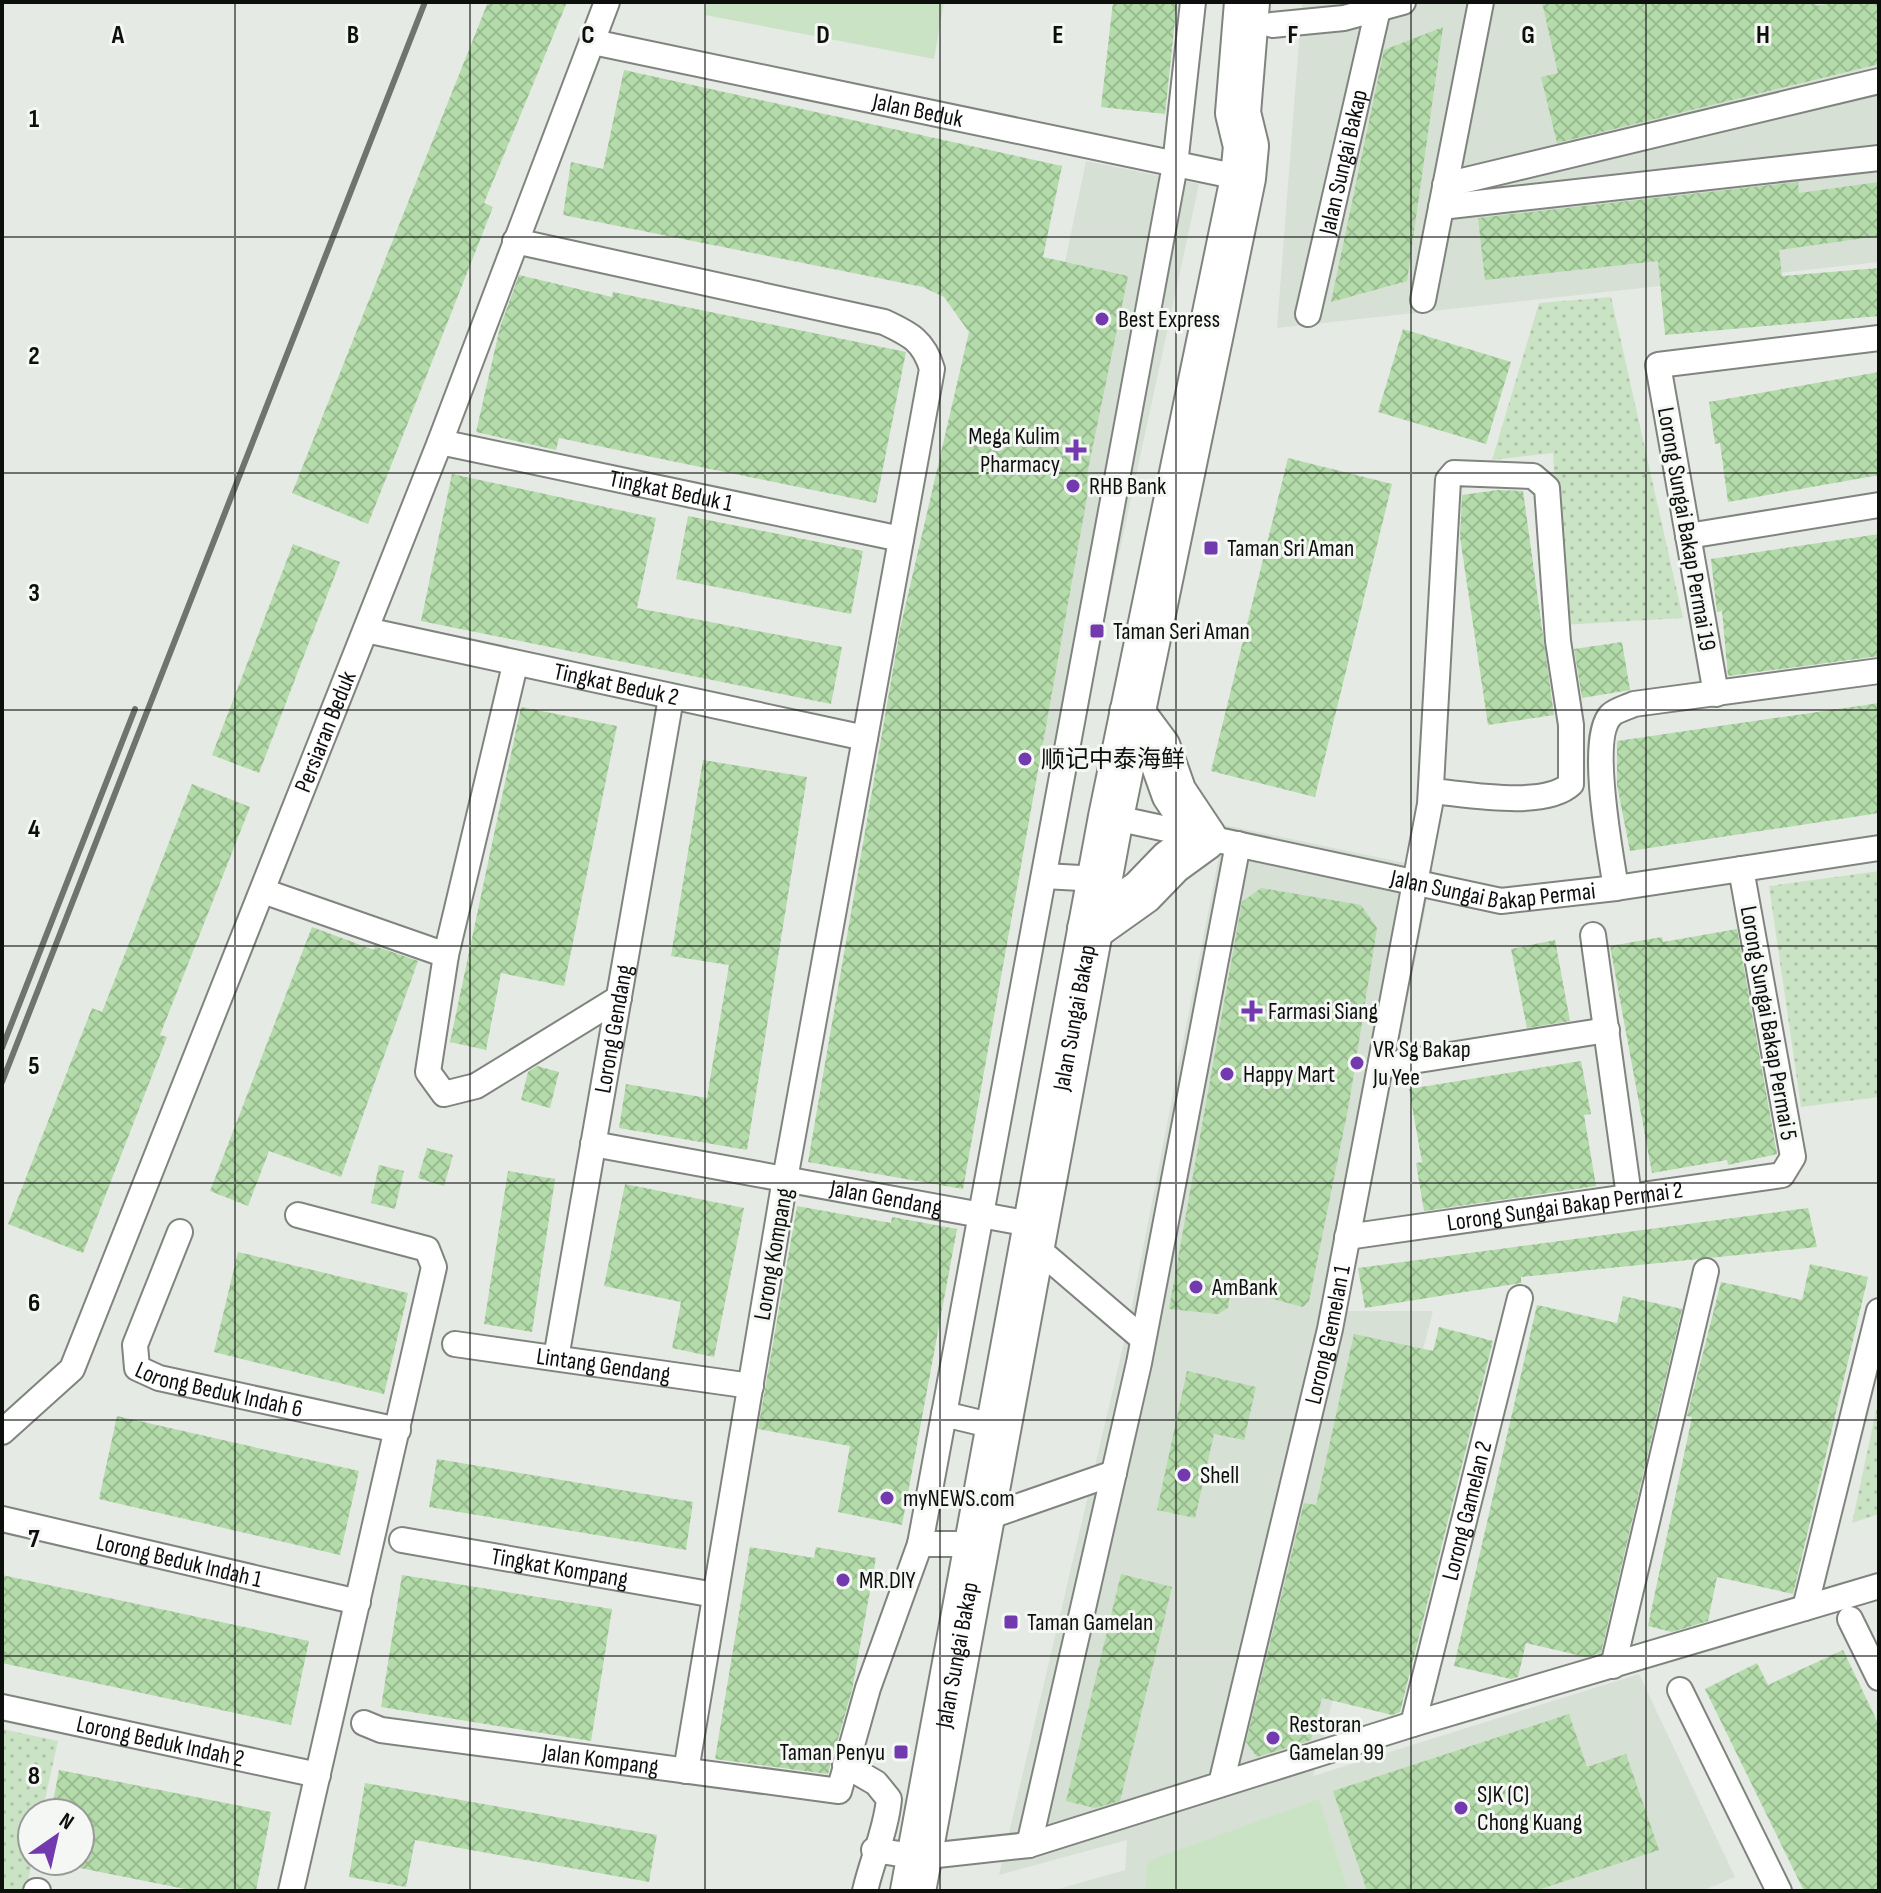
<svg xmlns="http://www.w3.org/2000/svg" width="1881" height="1893" font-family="'Sofia Sans Condensed','Noto Sans SC',sans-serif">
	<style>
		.built { fill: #d7e0d5 }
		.park { fill: url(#park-dots) }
		.pitch { fill: #cbe3c5 }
		.building { fill: url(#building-cross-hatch) }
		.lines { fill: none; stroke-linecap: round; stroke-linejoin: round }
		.street-casing { stroke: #80847f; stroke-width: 28 }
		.highway-casing { stroke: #80847f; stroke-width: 48 }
		.street { stroke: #fff; stroke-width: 24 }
		.highway { stroke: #fff; stroke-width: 44 }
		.rail { stroke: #70736f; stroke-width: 6 }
		.grid { fill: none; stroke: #0d0f0d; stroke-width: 2; stroke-opacity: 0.55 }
		.poi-dot { fill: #7339af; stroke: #f4f7f3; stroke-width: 3 }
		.labels { text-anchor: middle; stroke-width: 6; stroke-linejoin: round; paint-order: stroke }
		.street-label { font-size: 24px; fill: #0d0f0d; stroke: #f4f7f3 }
		.poi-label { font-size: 24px; fill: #0d0f0d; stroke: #f4f7f3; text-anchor: start }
		.grid-label { font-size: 26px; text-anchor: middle; font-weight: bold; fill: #0d0f0d; stroke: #f4f7f3; stroke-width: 6; stroke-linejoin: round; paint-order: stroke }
	</style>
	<defs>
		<pattern id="park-dots" width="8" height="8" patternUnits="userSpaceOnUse" patternTransform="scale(2)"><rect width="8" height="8" fill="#cbe3c5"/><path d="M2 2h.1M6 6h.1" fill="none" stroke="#adc2a8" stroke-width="1.8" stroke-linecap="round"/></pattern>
		<pattern id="building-cross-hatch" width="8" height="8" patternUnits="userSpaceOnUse" patternTransform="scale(2)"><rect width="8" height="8" fill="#b4dbaa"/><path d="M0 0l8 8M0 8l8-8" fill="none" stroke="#9abb91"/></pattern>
	</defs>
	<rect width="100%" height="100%" fill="#e6eae5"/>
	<path class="built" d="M1302 2H1879V262L1277 328Z
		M1086 161 1199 184 1078 744 949 818Z
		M1225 825 1433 869 1347 1311H1433L1313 1776 1639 1674 1735 1877 1702 1891H1051L1125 1870 1127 1840 999 1875 1129 1321Z"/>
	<path class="park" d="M1611 297 1683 618 1562 625 1553 453 1492 460 1539 303Z
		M1879 871V1097L1801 1107 1769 886Z
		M1879 1397V1514L1852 1523Z
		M2 1729 58 1741 42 1813H32V1861L26 1891H2Z"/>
	<path class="pitch" d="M707 2H944L934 59 705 15Z
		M1319 1799 1348 1891H1145L1148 1861Z"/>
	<path class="building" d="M488 2H567L484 203 493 207 368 524 292 493Z
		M1113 2H1177L1165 114 1101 107Z
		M1542 2H1816L1817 6 1836 2H1879V64L1557 143 1541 77 1558 73Z
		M1443 27 1407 281 1331 302 1384 50Z
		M624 70 1062 166 1043 257 1128 276 1087 474 1091 475 963 1189 808 1162 900 629 969 332 944 297 923 287 563 215 571 162 603 169Z
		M1798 182 1799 193 1879 182V236L1779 250 1782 276 1879 268V316L1665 335 1658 261 1485 280 1478 218Z
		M519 275 612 297 613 292 906 352 876 503 559 438 556 450 476 432 500 327Z
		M1403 329 1511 362 1486 444 1378 412Z
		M1879 372V475L1728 502 1720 443 1715 444 1709 402Z
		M1288 458 1392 484 1315 797 1211 771Z
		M452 474 656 518 637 608 842 647 831 704 421 621Z
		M1498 490 1523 491 1554 715 1488 725 1460 537 1462 495Z
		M688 516 863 551 851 614 676 579Z
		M1879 534V656L1728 676 1722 611 1717 612 1711 559Z
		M293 544 340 562 259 773 212 755Z
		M1622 642 1630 690 1582 698 1574 649Z
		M1879 703V813L1630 851 1617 785V741Z
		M521 707 617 726 564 986 501 973 486 1050 450 1042Z
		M703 760 807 777 747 1150 619 1128 626 1084 707 1098 729 965 671 956Z
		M192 784 250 807 160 1035 167 1037 83 1253 8 1224 92 1008 102 1012Z
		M1261 888 1361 905 1377 928 1349 1104 1309 1301 1303 1307 1231 1288 1228 1308 1218 1314 1169 1309 1242 902Z
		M312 927 374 950 375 946 418 961 341 1177 269 1151 248 1206 210 1191Z
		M1737 929 1777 1154 1728 1165 1727 1160 1652 1173 1610 946 1662 937 1663 942Z
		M1555 940 1570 1021 1527 1028 1511 949Z
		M1581 1061 1591 1114 1584 1115 1596 1186 1424 1211 1416 1163 1422 1162 1409 1089Z
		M537 1066 559 1072 550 1108 521 1100 528 1072Z
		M427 1148 453 1155 444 1186 418 1178Z
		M379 1165 404 1171 395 1209 371 1203Z
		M508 1171 555 1179 532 1332 484 1324Z
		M625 1184 744 1208 714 1357 672 1348 681 1302 604 1286Z
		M797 1206 891 1223 892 1217 957 1229 902 1525 838 1512 850 1446 758 1429Z
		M1808 1208 1817 1247 1521 1277V1283L1365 1308 1358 1268Z
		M238 1252 408 1293 384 1394 214 1352Z
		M1810 1264 1868 1277 1793 1594 1717 1577 1708 1621 1672 1632 1648 1626 1692 1417 1687 1416 1721 1282 1802 1300Z
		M1623 1296 1682 1309 1601 1653 1586 1657 1526 1643 1518 1677 1511 1679 1454 1666 1537 1305 1617 1323Z
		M1439 1327 1493 1341 1400 1712 1392 1715 1322 1698 1311 1740 1257 1757 1246 1742 1304 1503 1316 1505 1354 1334 1433 1351Z
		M1187 1371 1256 1387 1244 1440 1214 1434 1195 1518 1157 1510Z
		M117 1416 359 1471 340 1555 99 1499Z
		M437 1459 693 1502 686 1550 429 1507Z
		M750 1547 814 1558 816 1547 876 1558 852 1690 828 1774 715 1759Z
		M1121 1574 1172 1587 1120 1801 1095 1808 1066 1801Z
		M2 1575 309 1641 291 1725 2 1663Z
		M402 1575 612 1609 591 1741 381 1707Z
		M1843 1650 1879 1725V1891H1804L1705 1689 1757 1663 1768 1685Z
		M1569 1714 1587 1767 1626 1754 1659 1850 1535 1891H1367L1333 1791Z
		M59 1770 271 1812 256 1891H195L80 1868V1813H51Z
		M365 1783 657 1835 649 1882 415 1840 406 1887 349 1877Z"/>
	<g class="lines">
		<defs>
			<g id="street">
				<path d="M1272 25 1344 18 1403 2"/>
				<path id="s1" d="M593 42 1243 178"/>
				<path d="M1445 185 1879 81"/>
				<path d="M1441 207 1879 158"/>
				<path d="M515 241 884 322C910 334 924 341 932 369L785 1179 686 1771"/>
				<path d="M1423 300 1481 2"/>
				<path id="s2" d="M1308 314 1378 9"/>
				<path id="s3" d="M440 442 901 539"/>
				<path d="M1688 536 1879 505"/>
				<path id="s4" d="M366 630 865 738"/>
				<path d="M515 665 446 955 428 1072 444 1094 476 1086 619 998"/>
				<path d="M1716 694 1658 365 1879 338"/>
				<path id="s5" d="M1111 817 1501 901 1616 888 1879 848"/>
				<path d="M1044 876 1099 879"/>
				<path d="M1616 888C1611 856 1588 738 1611 715 1616 710 1628 707 1634 704L1879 671"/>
				<path d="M263 891 446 955"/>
				<path d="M1593 935 1629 1196"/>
				<path d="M1381 1066 1607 1030"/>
				<path id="s6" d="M593 1144 1036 1225"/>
				<path id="s7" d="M180 1232 135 1345 137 1368 159 1378 398 1430"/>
				<path id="s8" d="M1347 1237 1782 1175 1793 1157 1741 869"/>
				<path d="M1032 1244 1143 1339"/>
				<path id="s9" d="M455 1344 751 1386"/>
				<path id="s10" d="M556 1358 671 698"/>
				<path d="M944 1414 998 1427"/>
				<path id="s11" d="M2 1432 72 1369 440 442 607 2"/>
				<path id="s12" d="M2 1519 358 1602"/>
				<path d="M982 1519 1114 1473"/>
				<path id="s13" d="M402 1540 715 1595"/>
				<path d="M920 1544H977"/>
				<path d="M1805 1608 1879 1311"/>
				<path d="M1850 1619 1879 1678"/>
				<path d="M1613 1666 1706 1271"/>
				<path d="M1680 1690 1779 1891"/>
				<path id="s14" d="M2 1707 318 1775"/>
				<path id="s15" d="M364 1723 381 1730 839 1791 868 1688 920 1544 1175 165 1193 2"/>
				<path id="s16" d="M1413 1724 1520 1298"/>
				<path d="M845 1765 876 1783 889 1799C886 1831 872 1860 865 1891"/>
				<path id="s17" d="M1221 1784 1330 1329 1430 804 1448 480 1454 473 1533 476 1547 488 1558 641 1571 725V784C1544 809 1467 794 1431 791"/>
				<path d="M1029 1845 1139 1363 1238 844"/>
				<path d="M874 1850 919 1857 1029 1845 1413 1724 1879 1586"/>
				<path d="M36 1891H38"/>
				<path d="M291 1891 434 1267 427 1249 298 1215"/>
			</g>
			<g id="highway">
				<path d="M1090 929 1142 892 1171 862 1204 838 1174 793 1158 748 1132 713"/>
				<path id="s18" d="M913 1891 1111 817 1243 178 1246 146 1238 113 1247 2"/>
			</g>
		</defs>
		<use href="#street" class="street-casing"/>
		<use href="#highway" class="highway-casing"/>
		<use href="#street" class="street"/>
		<use href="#highway" class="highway"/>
		<path class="rail" d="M2 1048 135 709
			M2 1082 425 2"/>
	</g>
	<path class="grid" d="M235 2V1891M470 2V1891M705 2V1891M940 2V1891M1176 2V1891M1411 2V1891M1646 2V1891M2 237H1879M2 473H1879M2 710H1879M2 946H1879M2 1183H1879M2 1420H1879M2 1656H1879"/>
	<g class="poi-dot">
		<circle cx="1102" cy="319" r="8"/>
		<path d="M1072 438h8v8h8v8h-8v8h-8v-8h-8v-8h8z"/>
		<circle cx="1073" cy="486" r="8"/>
		<rect x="1203" y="540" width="16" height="16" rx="4"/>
		<rect x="1089" y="623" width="16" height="16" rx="4"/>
		<circle cx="1025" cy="759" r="8"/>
		<path d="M1248 999h8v8h8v8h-8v8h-8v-8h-8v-8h8z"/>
		<circle cx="1357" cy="1063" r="8"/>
		<circle cx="1227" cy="1074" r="8"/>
		<circle cx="1196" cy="1287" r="8"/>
		<circle cx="1184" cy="1475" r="8"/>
		<circle cx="887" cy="1498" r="8"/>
		<circle cx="843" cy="1580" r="8"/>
		<rect x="1003" y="1614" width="16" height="16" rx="4"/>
		<circle cx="1273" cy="1738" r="8"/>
		<rect x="893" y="1744" width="16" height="16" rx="4"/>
		<circle cx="1461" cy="1808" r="8"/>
	</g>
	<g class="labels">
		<g class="street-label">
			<text dy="8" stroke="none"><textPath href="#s1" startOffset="332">Jalan Beduk</textPath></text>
			<text dy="8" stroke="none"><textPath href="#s2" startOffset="156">Jalan Sungai Bakap</textPath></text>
			<text dy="8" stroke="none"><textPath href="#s3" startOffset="236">Tingkat Beduk 1</textPath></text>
			<text transform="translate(1687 529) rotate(80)" y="8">Lorong Sungai Bakap Permai 19</text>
			<text dy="8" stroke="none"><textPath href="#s4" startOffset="256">Tingkat Beduk 2</textPath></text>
			<text dy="8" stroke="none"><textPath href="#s11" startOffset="780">Persiaran Beduk</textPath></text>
			<text dy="8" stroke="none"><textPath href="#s5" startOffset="390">Jalan Sungai Bakap Permai</textPath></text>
			<text dy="8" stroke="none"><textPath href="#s18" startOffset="888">Jalan Sungai Bakap</textPath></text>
			<text transform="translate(1769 1023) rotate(80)" y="8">Lorong Sungai Bakap Permai 5</text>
			<text dy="8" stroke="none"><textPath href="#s10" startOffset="334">Lorong Gendang</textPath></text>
			<text dy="8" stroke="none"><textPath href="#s6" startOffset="298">Jalan Gendang</textPath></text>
			<text dy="8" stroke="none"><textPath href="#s8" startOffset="220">Lorong Sungai Bakap Permai 2</textPath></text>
			<text transform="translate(773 1254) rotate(-80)" y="8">Lorong Kompang</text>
			<text dy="8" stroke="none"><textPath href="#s17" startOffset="462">Lorong Gemelan 1</textPath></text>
			<text dy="8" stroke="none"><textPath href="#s9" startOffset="150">Lintang Gendang</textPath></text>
			<text dy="8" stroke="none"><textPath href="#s7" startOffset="230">Lorong Beduk Indah 6</textPath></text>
			<text dy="8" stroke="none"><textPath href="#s16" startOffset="220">Lorong Gamelan 2</textPath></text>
			<text dy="8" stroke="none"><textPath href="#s12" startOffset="182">Lorong Beduk Indah 1</textPath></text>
			<text dy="8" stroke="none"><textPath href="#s13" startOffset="160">Tingkat Kompang</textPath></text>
			<text dy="8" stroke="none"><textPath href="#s18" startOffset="240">Jalan Sungai Bakap</textPath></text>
			<text dy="8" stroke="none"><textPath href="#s14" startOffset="162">Lorong Beduk Indah 2</textPath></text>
			<text dy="8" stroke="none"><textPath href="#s15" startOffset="240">Jalan Kompang</textPath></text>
		</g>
		<g class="poi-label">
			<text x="1118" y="327">Best Express</text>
			<text x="1060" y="444" text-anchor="end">Mega Kulim<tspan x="1060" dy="28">Pharmacy</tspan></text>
			<text x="1089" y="494">RHB Bank</text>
			<text x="1227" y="556">Taman Sri Aman</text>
			<text x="1113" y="639">Taman Seri Aman</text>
			<text x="1041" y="767">顺记中泰海鲜</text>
			<text x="1268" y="1019">Farmasi Siang</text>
			<text x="1373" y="1057">VR Sg Bakap<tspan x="1373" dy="28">Ju Yee</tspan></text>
			<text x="1243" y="1082">Happy Mart</text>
			<text x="1212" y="1295">AmBank</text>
			<text x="1200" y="1483">Shell</text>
			<text x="903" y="1506">myNEWS.com</text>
			<text x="859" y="1588">MR.DIY</text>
			<text x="1027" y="1630">Taman Gamelan</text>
			<text x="1289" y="1732">Restoran<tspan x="1289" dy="28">Gamelan 99</tspan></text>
			<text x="885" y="1760" text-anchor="end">Taman Penyu</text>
			<text x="1477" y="1802">SJK (C)<tspan x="1477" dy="28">Chong Kuang</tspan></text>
		</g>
	</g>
	<g class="grid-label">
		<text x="118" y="43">A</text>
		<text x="353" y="43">B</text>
		<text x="588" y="43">C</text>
		<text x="823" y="43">D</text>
		<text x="1058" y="43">E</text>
		<text x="1293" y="43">F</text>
		<text x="1528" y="43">G</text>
		<text x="1763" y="43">H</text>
		<text x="34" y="127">1</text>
		<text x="34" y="364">2</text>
		<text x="34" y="601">3</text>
		<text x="34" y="837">4</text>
		<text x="34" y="1074">5</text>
		<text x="34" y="1311">6</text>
		<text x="34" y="1547">7</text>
		<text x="34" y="1784">8</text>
	</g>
	<rect width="1881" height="1893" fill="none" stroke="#0d0f0d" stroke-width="8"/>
	<g transform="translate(56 1837) rotate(34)"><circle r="38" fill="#f4f7f3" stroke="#989a97" stroke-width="2"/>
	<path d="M0-6L14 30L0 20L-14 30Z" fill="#7339af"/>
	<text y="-12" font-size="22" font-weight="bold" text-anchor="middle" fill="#0d0f0d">N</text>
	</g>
</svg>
